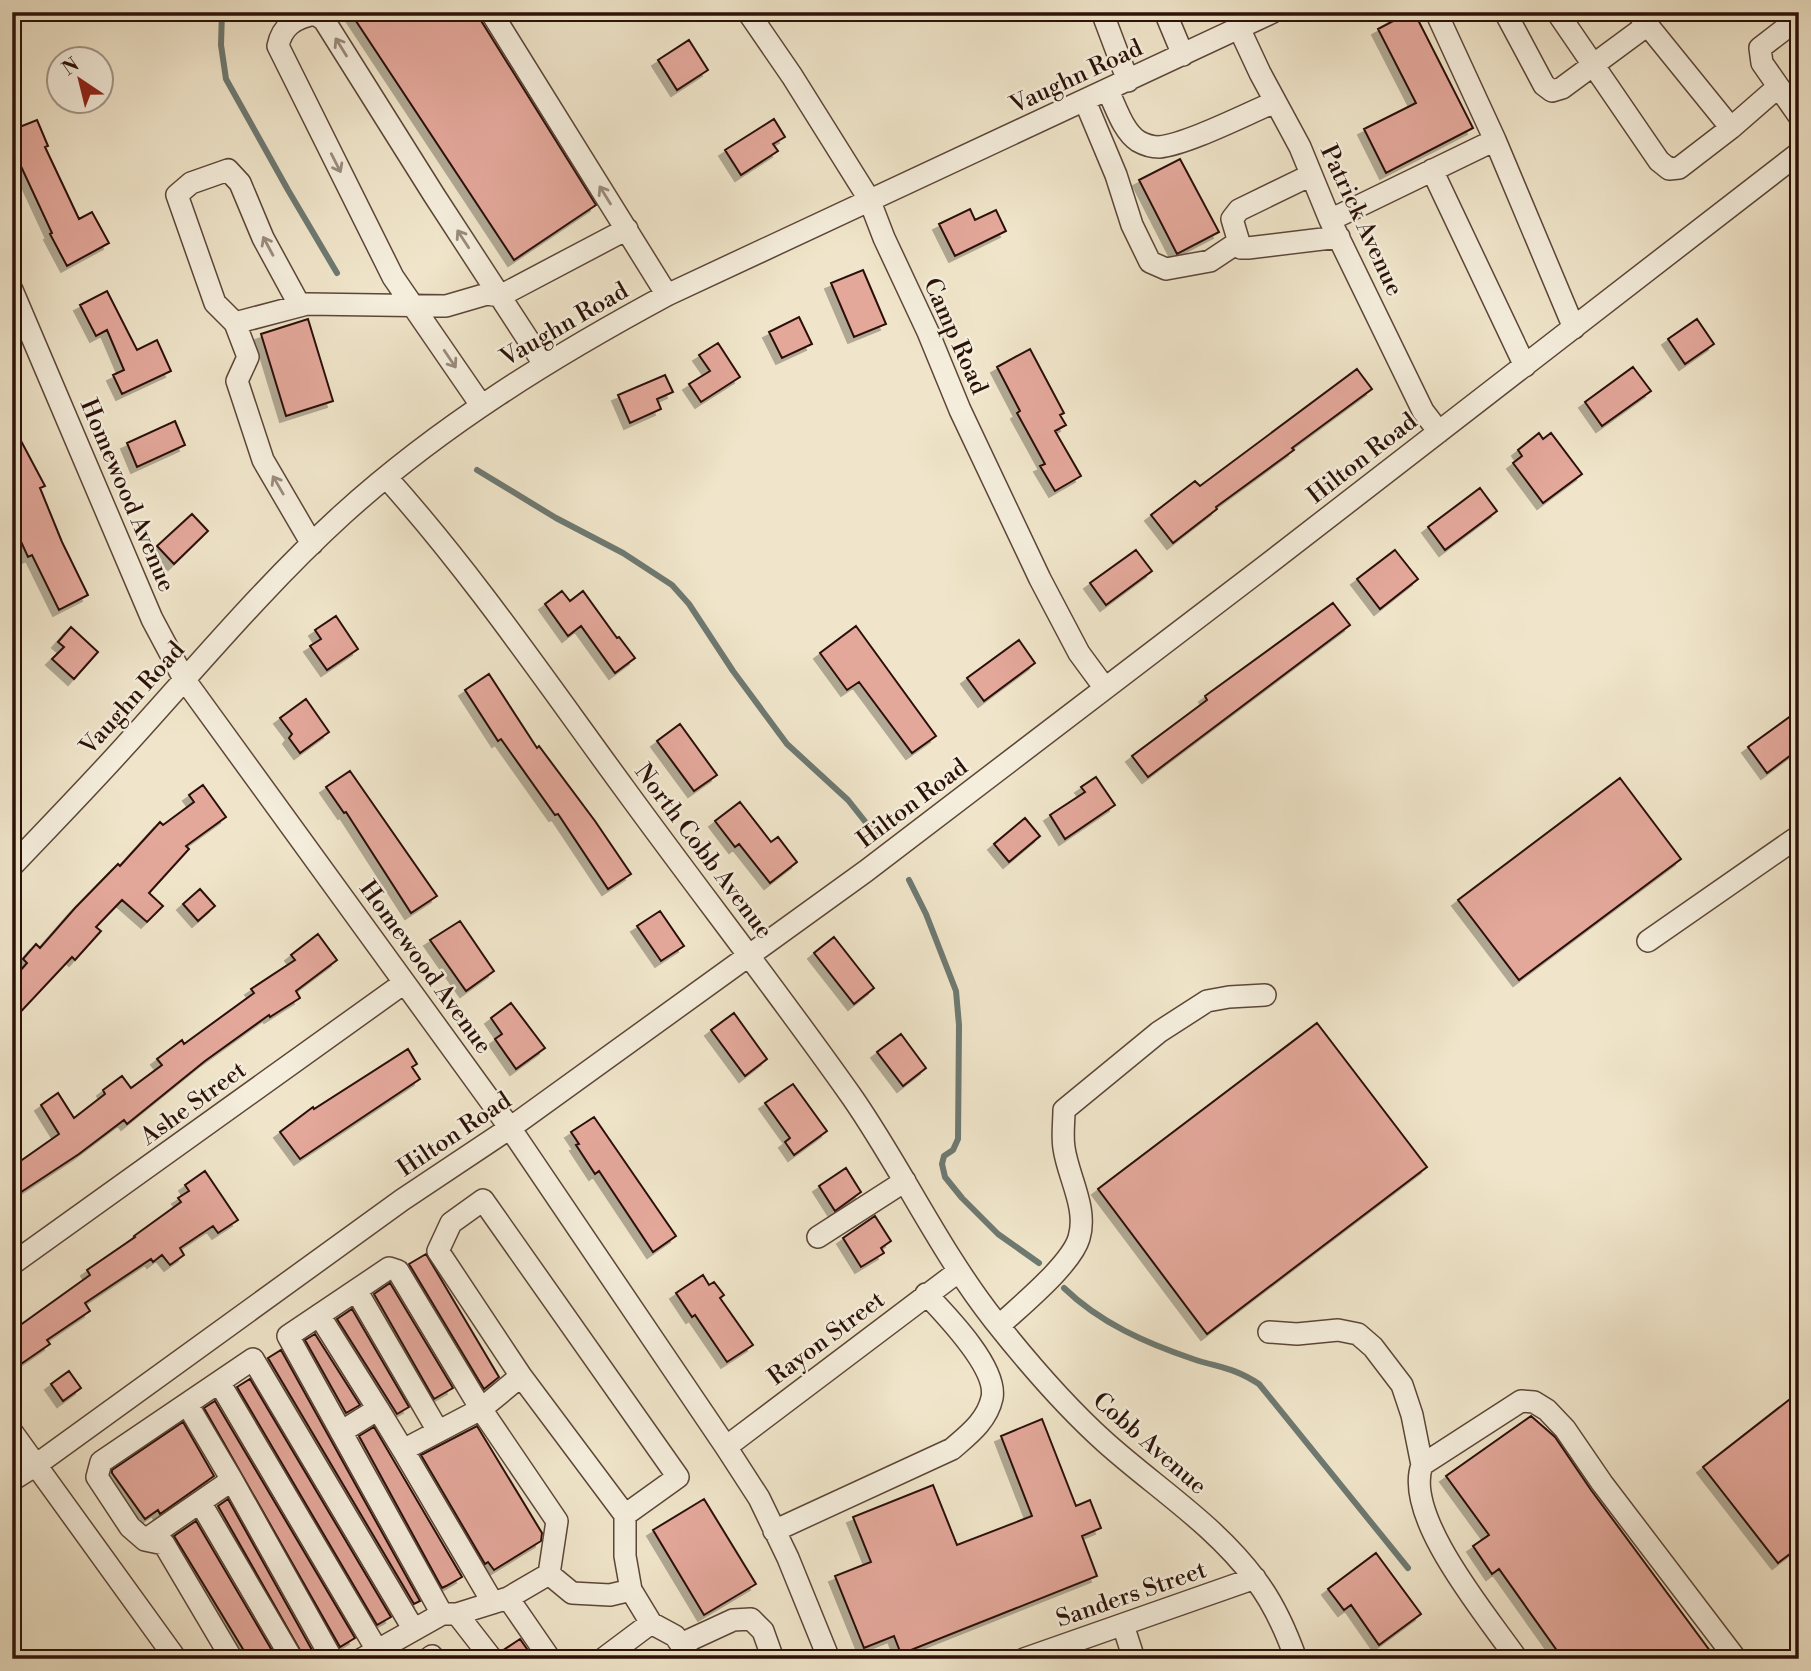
<svg xmlns="http://www.w3.org/2000/svg" width="1811" height="1671" font-family="'Libre Bodoni',serif">
	<style>
		.lines { fill: none; stroke-linecap: round; stroke-linejoin: round }
		.stream { stroke: #6e7971; stroke-width: 6 }
		.building { fill: #e4a89b; stroke: #2b1108; stroke-width: 2; filter: url(#shadow) }
		.minor-casing { stroke: #5c4638; stroke-width: 24 }
		.minor { stroke: #f5eedd; stroke-width: 21 }
		.oneway { stroke: #9a8b7d }
		.labels { text-anchor: middle; stroke-width: 5; stroke-linejoin: round; paint-order: stroke }
		.street-label { font-size: 24px; fill: #2b1108; stroke: #f5eedd }
	</style>
	<defs>
		<filter id="shadow"><feDropShadow dx="-6" dy="6" stdDeviation="0" flood-color="#0004"/></filter>
	</defs>
	<rect width="100%" height="100%" fill="#f0e5ca"/>
	<filter id="stains"><feTurbulence type="fractalNoise" baseFrequency=".00286" numOctaves="4"/><feColorMatrix values="0 0 0 0 .2 0 0 0 0 .09 0 0 0 0 .02 0 0 0 .5 -.17"/></filter>
	<radialGradient id="worn" r=".72"><stop offset=".6" stop-color="#630" stop-opacity="0"/><stop offset="1" stop-color="#630" stop-opacity=".3"/></radialGradient>
	<g class="lines">
		<path class="stream" d="M222 12 221 45 226 79 288 190 337 273
			M477 470 556 518 623 553 672 585 689 604 733 671 787 744 848 800 875 834
			M909 880 926 914 956 991 959 1025 958 1139 953 1150 944 1156 942 1164 945 1177 962 1198 998 1234 1039 1263
			M1064 1288C1100 1323 1146 1343 1193 1359 1220 1368 1233 1367 1259 1384L1408 1568"/>
	</g>
	<path class="building" d="M350 12H478L480 19 596 205 514 260Z
		M1410 12H1414L1473 128 1386 173 1364 129 1416 103 1378 29Z
		M689 40 708 70 677 90 658 60Z
		M774 119 785 137 773 144 778 151 741 175 725 150Z
		M37 120 48 146 45 147 79 219 92 212 109 243 67 266 50 234 52 233 12 147V130Z
		M1180 159 1219 232 1177 254 1139 180Z
		M970 209 975 220 996 210 1006 231 955 256 939 224Z
		M863 270 886 324 854 337 831 283Z
		M107 291 137 350 157 340 171 371 122 394 113 375 124 370 107 330 96 336 80 305Z
		M799 317 812 344 782 358 769 332Z
		M308 319 333 401 286 416 261 334Z
		M1697 319 1714 344 1685 364 1668 339Z
		M718 343 740 377 701 402 689 384 710 371 699 355Z
		M1030 349 1064 413 1060 415 1066 425 1055 431 1081 476 1055 491 1040 466 1045 464 1017 413 1020 411 997 367Z
		M1633 367 1651 391 1602 426 1585 402Z
		M1357 369 1372 389 1292 448 1294 450 1216 507 1217 509 1173 543 1151 515 1195 481 1200 486Z
		M665 375 673 392 657 399 661 409 630 423 618 395Z
		M175 421 185 445 137 467 127 443Z
		M12 424 45 486 40 488 62 542 88 595 59 610 32 555 28 557 12 522Z
		M1539 433 1543 439 1551 433 1582 474 1543 503 1513 463 1522 456 1518 450Z
		M1480 488 1497 511 1445 550 1428 527Z
		M192 514 208 531 174 564 157 546Z
		M1136 550 1152 571 1106 605 1090 583Z
		M1395 550 1418 579 1380 609 1357 579Z
		M562 591 570 601 583 591 617 638 619 637 635 658 615 673 581 626 568 636 545 604Z
		M1333 603 1350 625 1148 777 1132 756 1207 700 1205 696Z
		M336 616 358 649 327 670 310 646 321 639 315 630Z
		M856 626 936 736 912 753 859 682 847 690 820 653Z
		M71 627 98 652 74 679 52 659 64 647 58 642Z
		M1019 640 1035 663 984 701 967 678Z
		M489 674 537 748 539 746 595 821 631 874 608 889 558 814 555 815 501 739 498 741 465 690Z
		M306 699 329 732 300 753 289 738 292 734 280 718Z
		M1799 710V749L1767 773 1748 747Z
		M680 724 717 775 694 791 657 741Z
		M350 771 437 896 411 913 346 812 344 813 326 787Z
		M1096 777 1115 805 1065 839 1050 815 1085 792 1081 787Z
		M1620 778 1681 859 1519 980 1458 900Z
		M203 785 226 817 186 846 189 849 149 893 163 906 147 922 122 900 96 927 101 931 75 960 72 957 12 1021V980L27 963 23 959 36 944 40 948 75 908 118 864 120 866 160 822 163 825 194 802 189 795Z
		M740 802 771 842 778 837 797 862 770 883 739 844 735 847 715 821Z
		M1025 818 1040 836 1009 862 994 844Z
		M200 889 215 906 198 921 183 904Z
		M660 911 684 946 661 961 637 926Z
		M460 921 494 971 466 991 430 940Z
		M318 934 337 960 296 991 300 998 270 1017 269 1015 205 1061 127 1124 124 1120 79 1154 12 1198V1167L59 1134 41 1105 58 1093 74 1118 105 1094 103 1090 122 1076 131 1088 162 1065 157 1059 182 1040 184 1044 254 993 251 989 295 960 291 955Z
		M834 937 874 988 854 1004 814 953Z
		M511 1003 545 1048 516 1069 495 1039 502 1034 491 1018Z
		M734 1013 767 1059 745 1076 711 1030Z
		M1317 1023 1427 1167 1207 1334 1098 1189Z
		M901 1034 926 1068 903 1086 877 1052Z
		M408 1049 417 1064 412 1067 420 1079 300 1159 280 1132 313 1107 314 1109Z
		M793 1084 827 1131 794 1155 785 1142 790 1138 765 1103Z
		M594 1117 676 1236 653 1252 599 1171 595 1174 576 1145 579 1144 571 1132Z
		M846 1168 861 1192 835 1211 819 1186Z
		M205 1171 238 1220 218 1233 213 1226 180 1248 184 1255 170 1265 162 1255 153 1262 151 1259 85 1303 90 1311 47 1340 50 1344 21 1364 12 1352V1331L90 1275 87 1270 135 1237 134 1236 181 1202 178 1198 189 1191 185 1185Z
		M875 1216 891 1241 881 1248 884 1253 861 1267 843 1238Z
		M426 1254 499 1377 484 1389 409 1264Z
		M703 1275 709 1285 714 1282 724 1295 720 1298 753 1345 727 1362 695 1315 692 1317 676 1293Z
		M390 1283 453 1388 434 1399 374 1294Z
		M352 1309 409 1407 397 1414 337 1319Z
		M315 1334 360 1405 346 1413 305 1340Z
		M281 1350 420 1601 414 1604 268 1358Z
		M69 1371 81 1388 63 1401 51 1384Z
		M250 1379 391 1617 377 1625 237 1387Z
		M1799 1392V1547L1778 1563 1703 1467Z
		M215 1401 355 1638 340 1647 204 1408Z
		M1531 1416 1555 1437 1591 1490 1716 1659H1563L1499 1569 1492 1574 1473 1546 1489 1535 1446 1476Z
		M1042 1419 1076 1506 1090 1500 1101 1528 1082 1536 1097 1576 901 1654 894 1636 864 1648 835 1576 871 1562 853 1517 933 1485 957 1545 1032 1516 1001 1436Z
		M183 1422 214 1476 160 1514 158 1510 145 1519 112 1473V1470Z
		M477 1426 542 1533 541 1541 494 1570 488 1562 485 1564 421 1455Z
		M374 1427 462 1577 446 1586 442 1588 359 1436Z
		M228 1499 317 1659H305L218 1506Z
		M704 1499 756 1584 704 1615 653 1530Z
		M196 1521 277 1659H249L174 1536Z
		M1376 1553 1421 1614 1379 1645 1351 1605 1344 1610 1328 1589Z
		M520 1639 534 1659H505L502 1651Z"/>
	<g class="lines">
		<defs>
			<path id="minor" d="M491 12 667 295
				M748 12 792 76 869 199 884 238 928 332 960 410 1040 579 1079 653 1104 687
				M1102 12 1128 81
				M1165 12 1183 55
				M1236 12 1239 28 1260 73 1300 147 1330 220 1423 411 1439 432
				M1436 12 1495 140 1574 328
				M1505 12 1544 85 1552 91 1562 88 1646 26
				M1557 12 1659 161 1669 169 1679 168 1731 128
				M1637 12 1731 128 1778 87
				M1799 18 1760 48 1762 63 1799 116
				M1108 91C1116 107 1123 131 1138 141 1145 145 1151 147 1159 147 1188 144 1246 114 1275 102
				M1085 101 1116 175 1132 225 1150 262 1166 269 1210 261 1234 245 1238 239 1232 219 1239 210 1311 175
				M1432 170 1525 366
				M1330 220 1495 140
				M1234 245 1241 248H1248L1339 237
				M12 290 152 619 184 679 510 1128 726 1447 759 1498 788 1558 829 1659
				M300 306 263 238 240 183 228 170 191 183 177 195 215 303 235 323 248 357 237 381 263 460 312 544
				M235 323 307 304 446 306 487 294 500 296 627 229
				M481 405 393 277 278 46C282 26 295 18 315 14L324 20 434 195 544 364
				M386 477C473 574 547 683 624 788 699 891 778 992 852 1097 902 1169 939 1250 994 1320 1028 1363 1064 1405 1105 1442 1155 1487 1214 1524 1255 1579 1273 1602 1286 1631 1296 1659
				M12 866C50 826 88 787 125 746 196 668 264 586 343 514 440 426 552 357 667 295L1273 12
				M1648 941 1799 836
				M818 1237 905 1181
				M12 1264 404 983
				M356 1290 438 1431
				M319 1315 378 1409 341 1432
				M999 1326C1020 1306 1071 1265 1079 1238 1088 1208 1068 1177 1064 1148 1062 1136 1064 1122 1064 1110L1159 1032 1207 1001 1229 997 1265 995
				M1269 1332 1297 1334 1338 1330 1358 1334 1373 1347 1402 1385 1412 1415 1422 1465
				M521 1376 625 1515 678 1477 483 1200 451 1223 438 1251 521 1376 481 1409 557 1521 549 1574
				M219 1382 377 1650
				M378 1409 403 1450
				M12 1432 176 1659
				M726 1447 959 1271
				M12 1480 36 1465 402 1200 510 1128 866 871 1268 564 1799 153
				M232 1480 332 1659
				M200 1502 292 1659
				M625 1515V1556L631 1590 651 1623 675 1636 691 1659
				M774 1531 952 1449C968 1435 987 1421 992 1398 998 1368 946 1315 926 1294
				M145 1540 232 1480 187 1404
				M549 1574 572 1593 610 1595 631 1590
				M508 1598 549 1574
				M442 1614 288 1336 389 1268 398 1271 481 1409 403 1450 493 1603
				M457 1614 508 1598 550 1659
				M1123 1625 1134 1659
				M681 1644 733 1620 751 1619 763 1631 773 1659
				M232 1659 164 1544 145 1540 130 1527 97 1477 101 1462 253 1359 414 1630
				M362 1659 442 1614H457L492 1659
				M428 1659 432 1656 434 1659
				M603 1659 651 1623
				M1024 1659 1255 1578
				M1517 1659C1488 1617 1403 1517 1422 1465L1521 1401 1534 1402 1547 1410 1565 1429 1602 1483 1736 1659"/>
		</defs>
		<use href="#minor" class="minor-casing"/>
		<use href="#minor" class="minor"/>
	</g>
	<defs><path id="oneway-shaft" d="M-6 0H5M1.5-3L5.5 0L1.5 3" fill="none" stroke-width="1.6" stroke-linecap="round" stroke-linejoin="round" transform="scale(1.75)"/></defs>
	<g class="oneway">
		<use href="#oneway-shaft" transform="translate(341 47) rotate(-122)"/>
		<use href="#oneway-shaft" transform="translate(336 163) rotate(63)"/>
		<use href="#oneway-shaft" transform="translate(605 195) rotate(-122)"/>
		<use href="#oneway-shaft" transform="translate(463 239) rotate(-123)"/>
		<use href="#oneway-shaft" transform="translate(268 246) rotate(-118)"/>
		<use href="#oneway-shaft" transform="translate(450 359) rotate(56)"/>
		<use href="#oneway-shaft" transform="translate(278 485) rotate(-120)"/>
	</g>
	<g class="labels">
		<g class="street-label">
			<text transform="translate(1076 76) rotate(-25)" y="8">Vaughn Road</text>
			<text transform="translate(1362 220) rotate(65)" y="8">Patrick Avenue</text>
			<text transform="translate(564 324) rotate(-30)" y="8">Vaughn Road</text>
			<text transform="translate(956 336) rotate(66)" y="8">Camp Road</text>
			<text transform="translate(1362 458) rotate(-38)" y="8">Hilton Road</text>
			<text transform="translate(128 495) rotate(67)" y="8">Homewood Avenue</text>
			<text transform="translate(132 698) rotate(-48)" y="8">Vaughn Road</text>
			<text transform="translate(912 803) rotate(-37)" y="8">Hilton Road</text>
			<text transform="translate(704 851) rotate(53)" y="8">North Cobb Avenue</text>
			<text transform="translate(426 967) rotate(54)" y="8">Homewood Avenue</text>
			<text transform="translate(193 1103) rotate(-36)" y="8">Ashe Street</text>
			<text transform="translate(454 1134) rotate(-34)" y="8">Hilton Road</text>
			<text transform="translate(826 1338) rotate(-37)" y="8">Rayon Street</text>
			<text transform="translate(1150 1443) rotate(41)" y="8">Cobb Avenue</text>
			<text transform="translate(1131 1594) rotate(-19)" y="8">Sanders Street</text>
		</g>
	</g>
	<rect width="1811" height="1671" fill="none" stroke="#f0e5ca" stroke-width="42"/>
	<rect x="14" y="14" width="1783" height="1643" fill="none" stroke="#2b1108" stroke-width="3.5"/>
	<rect x="21" y="21" width="1769" height="1629" fill="none" stroke="#2b1108" stroke-width="2"/>
	<g transform="translate(80 80) rotate(325)"><circle r="33" fill="#f5eedd" stroke="#a49688" stroke-width="2"/>
	<path d="M0-5L12 26L0 18L-12 26Z" fill="#8f2418"/>
	<text y="-10" font-size="19" font-weight="bold" text-anchor="middle" fill="#2b1108">N</text>
	</g>
	<rect width="100%" height="100%" filter="url(#stains)"/>
	<rect width="100%" height="100%" fill="url(#worn)"/>
</svg>
